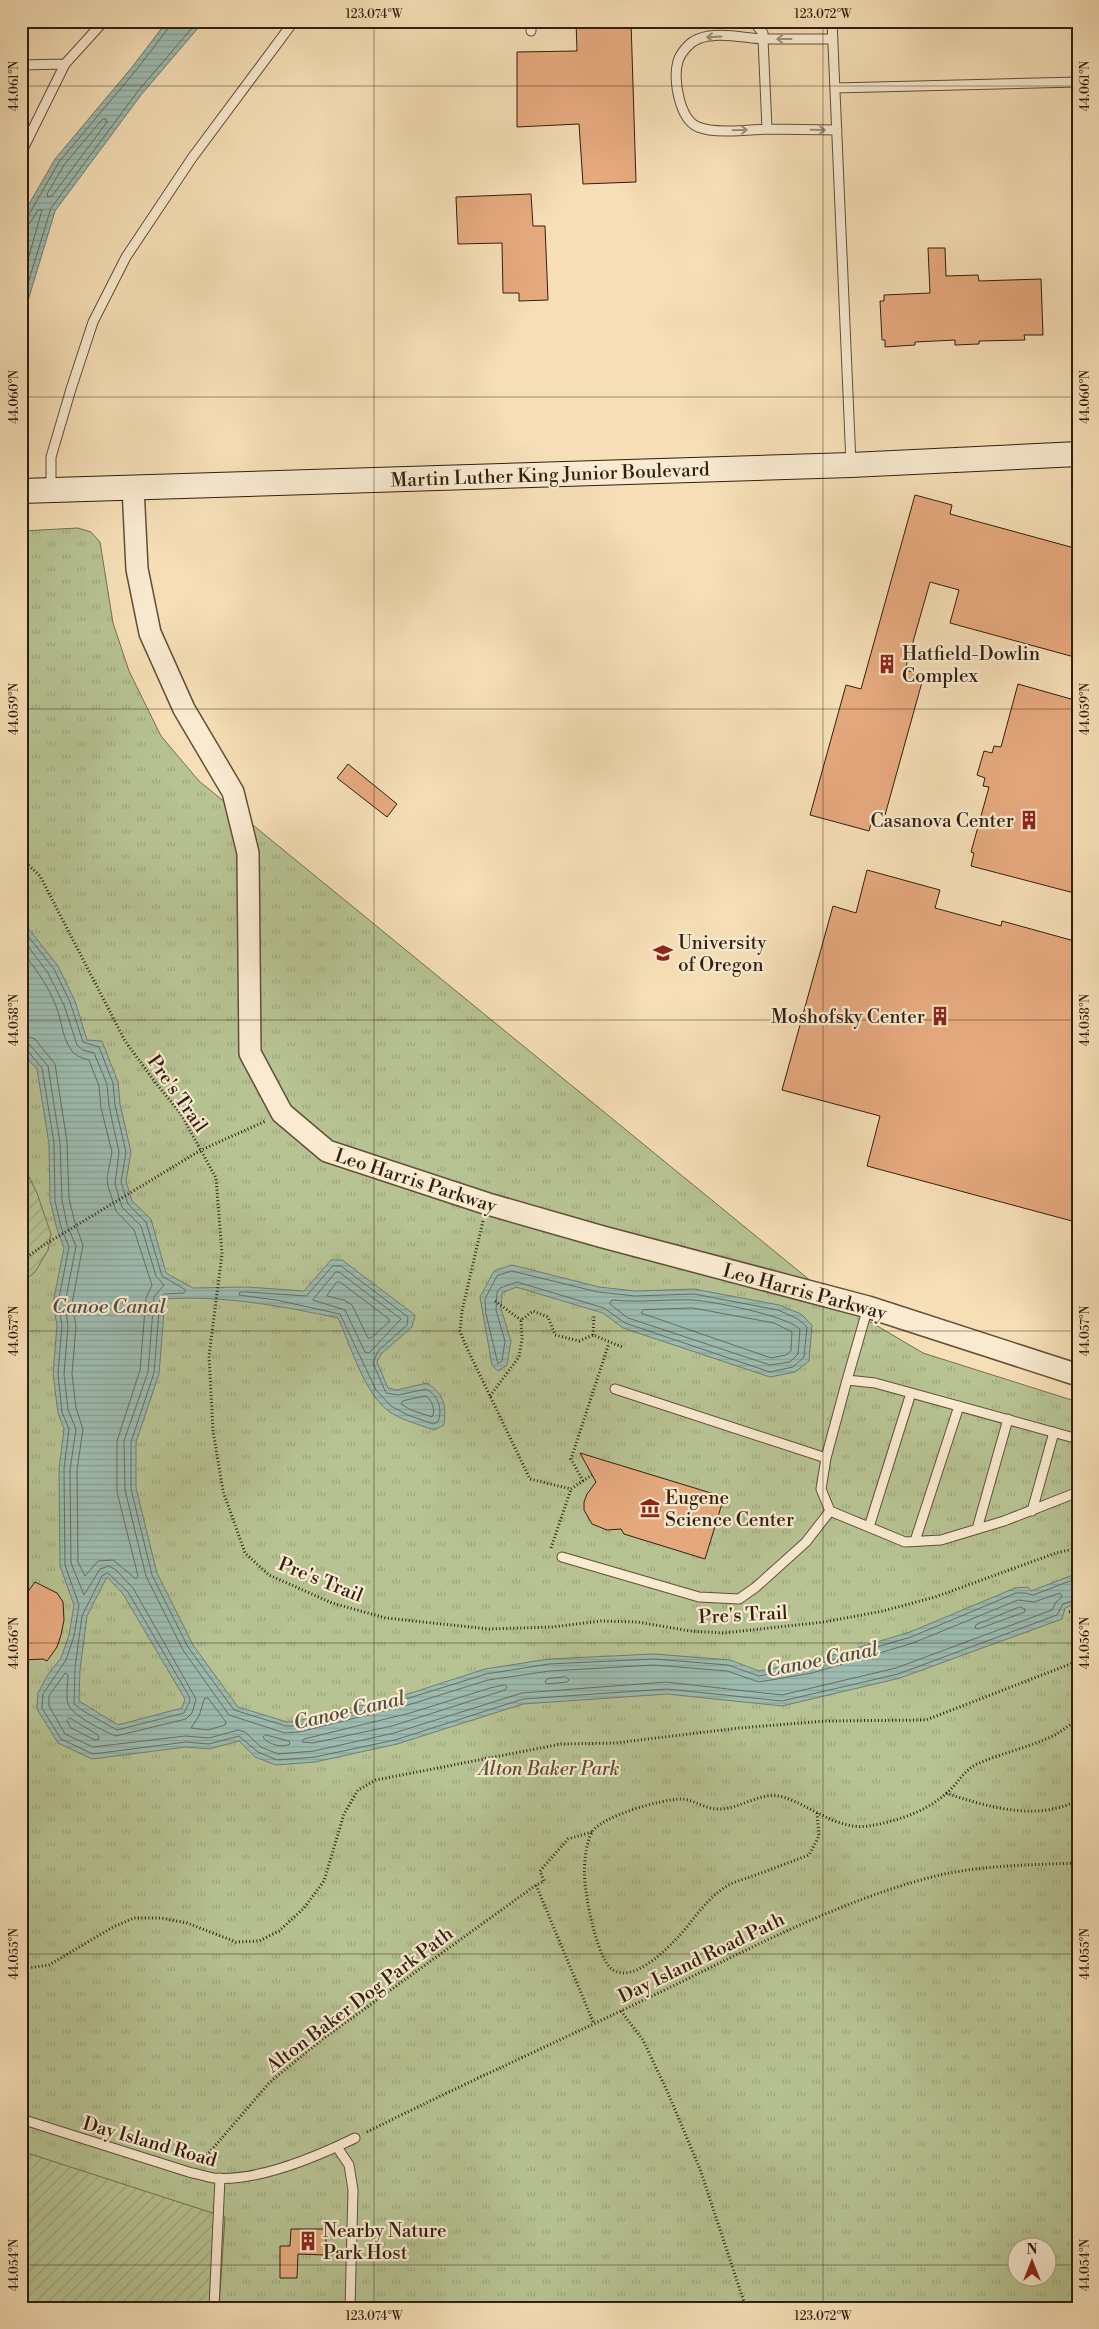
<svg xmlns="http://www.w3.org/2000/svg" width="1099" height="2329" font-family="'Libre Bodoni',serif">
	<style>
		.park { fill: url(#park-tufts); stroke: #747152; fill-rule: evenodd }
		.garden { fill: url(#garden-furrows); stroke: #747152 }
		.water { fill: url(#water-rules); stroke: #727d71; fill-rule: evenodd }
		.lines { fill: none; stroke-linecap: round; stroke-linejoin: round }
		.shore { stroke: #676e60; stroke-width: 1 }
		.building { fill: #e7aa7f; stroke: #311f10 }
		.service-casing { stroke: #624f3a; stroke-width: 11 }
		.tertiary-casing { stroke: #624f3a; stroke-width: 24 }
		.secondary-casing { stroke: #311f10; stroke-width: 26 }
		.path { stroke: #311f10; stroke-width: 3; stroke-dasharray: 1 2.5; stroke-linecap: butt }
		.service { stroke: #f9ead0; stroke-width: 9 }
		.tertiary { stroke: #f9ead0; stroke-width: 21 }
		.secondary { stroke: #f9ead0; stroke-width: 24 }
		.oneway { stroke: #9f8f7a }
		.ticks { fill: none; stroke: #311f10; stroke-width: 1; stroke-opacity: 0.45 }
		.labels { text-anchor: middle; stroke-width: 4.5; stroke-linejoin: round; paint-order: stroke }
		.street-label { font-size: 19px; fill: #311f10; stroke: #f9ead0 }
		.poi-label { font-size: 19px; fill: #311f10; stroke: #f9ead0; text-anchor: start }
		.park-label { font-size: 19px; font-style: italic; fill: #595037; stroke: #f9ead0 }
		.water-label { font-size: 20px; font-style: italic; fill: #514e40; stroke: #f9ead0 }
		.neatline { fill: none; stroke: #311f10; stroke-width: 2 }
		.ticks-label { font-size: 12px; text-anchor: middle; fill: #311f10 }
	</style>
	<defs>
		<pattern id="park-tufts" width="24" height="20" patternUnits="userSpaceOnUse" patternTransform="scale(1.25)"><rect width="24" height="20" fill="#b7c393"/><path d="M3 7l-1-3M5 7V3M7 7l1-3M15 17l-1-3M17 17v-4M19 17l1-3" fill="none" stroke="#9ea77e"/></pattern>
		<pattern id="garden-furrows" width="10" height="10" patternUnits="userSpaceOnUse" patternTransform="scale(1.25)"><rect width="10" height="10" fill="#b7c393"/><path d="M-1 1l2-2M0 10L10 0M9 11l2-2" fill="none" stroke="#9ea77e"/></pattern>
		<pattern id="water-rules" width="6" height="5" patternUnits="userSpaceOnUse" patternTransform="scale(1.25)"><rect width="6" height="5" fill="#9dbcb1"/><path d="M0 2.5h6" fill="none" stroke="#88a197"/></pattern>
	</defs>
	<rect width="100%" height="100%" fill="#f6dfb7"/>
	<filter id="stains"><feTurbulence type="fractalNoise" baseFrequency=".004" numOctaves="4"/><feColorMatrix values="0 0 0 0 .2 0 0 0 0 .09 0 0 0 0 .02 0 0 0 .5 -.17"/></filter>
	<radialGradient id="worn" r=".72"><stop offset=".6" stop-color="#630" stop-opacity="0"/><stop offset="1" stop-color="#630" stop-opacity=".3"/></radialGradient>
	<path class="park" d="M78 528 91 532 100 542 113 623 129 671 161 736 199 781 817 1286 847 1308 923 1353 1078 1402V2308H21V531ZM1016 2246H1046V2276H1016Z"/>
	<path class="garden" d="M21 1161 37 1193 51 1234 48 1250 35 1272 21 1283Z
		M21 2151 225 2217 219 2308H21Z"/>
	<path class="water" d="M167 21H204L141 95 55 211 21 324V218L55 159 133 66Z
		M21 919 58 966 75 1001 87 1040 102 1041 118 1082 120 1104 131 1152 126 1181 132 1201 151 1219 166 1273 193 1288 247 1287 304 1291 331 1260H342L415 1315 412 1327 381 1354 377 1362 388 1388 397 1390 427 1383C445 1395 446 1405 444 1425L434 1430C418 1424 400 1420 387 1410 363 1390 351 1346 338 1318 282 1306 222 1295 165 1299L159 1374 136 1442V1488L157 1573 193 1645 238 1707 287 1722 297 1721 405 1695 485 1669 549 1659 654 1654 730 1660 759 1671 810 1662 910 1632 1015 1588 1028 1587 1031 1591 1078 1573V1603L1065 1608 1062 1619 900 1678 782 1706 667 1694 523 1704 397 1744 315 1762 276 1765 255 1757 239 1741 209 1749 186 1747 92 1759 58 1743 37 1709 38 1693 47 1676 61 1658 69 1635 74 1605 60 1566 59 1469 64 1429 58 1413 53 1374 57 1325 53 1303 64 1248 57 1229 50 1201 49 1144 37 1069 21 1052ZM107 1577 123 1594 185 1699 182 1708 118 1725 79 1701 80 1669 87 1616Z
		M512 1265 599 1287 635 1291 694 1289 779 1305 801 1314 812 1325 809 1361 795 1372 770 1377 623 1328 603 1313 516 1287 502 1293 501 1309 511 1341 507 1365 498 1371 492 1365 480 1297 494 1271Z"/>
	<g class="lines">
		<path class="shore" d="M103 119H106L107 122 52 196 48 197 47 194 64 165Z
			M21 219 28 216 59 162 137 69 170 26 171 21
			M21 225 30 223 38 210H42L21 284
			M21 306 51 208 138 91 198 21
			M21 927 54 969 70 1002 83 1042 99 1047 113 1083 115 1105 126 1152 121 1182 128 1204 146 1222 162 1276 186 1290 184 1293 164 1294 160 1298 154 1373 131 1442V1489L152 1575 188 1647 234 1710 286 1726H298L406 1699 486 1674 549 1664 654 1659 728 1665 759 1676 811 1666 911 1637 1016 1593H1025L1033 1595 1078 1578
			M21 937 48 973 64 1005 77 1045 83 1050 94 1053 107 1084 109 1106 119 1152 115 1184 122 1207 141 1226 156 1276 164 1285 154 1297 148 1372 124 1441 125 1490 146 1576 183 1650 229 1715 285 1733 299 1732 408 1705 488 1680 550 1671 654 1665 727 1671 759 1682 812 1673 913 1643 1018 1600 1034 1602 1060 1593 1062 1597 1056 1602 1052 1610 896 1668 782 1695 666 1682 522 1693 394 1733 314 1751 278 1754 261 1747 245 1732 238 1730 209 1738 185 1736 93 1747 65 1734 49 1706V1696L65 1673 68 1675C68 1684 65 1698 69 1706 74 1716 105 1732 116 1736L186 1719 192 1713 196 1699 133 1588 116 1570 109 1566 100 1569 84 1595 71 1563 70 1470 76 1429 68 1410 64 1374 68 1326 65 1303 76 1246 67 1225 62 1200 60 1143 48 1066 30 1045 21 1042
			M21 950C35 968 48 985 56 1006 62 1021 62 1038 72 1051 76 1056 82 1058 89 1060L99 1086 101 1108 112 1152 107 1178 108 1186 116 1211 134 1230 152 1285 146 1298 140 1370 117 1441V1492L138 1576 136 1579 113 1560 98 1561 85 1576 78 1562 77 1470 83 1429 76 1408 72 1374 76 1326 72 1304 83 1245 75 1223 69 1199 67 1142 55 1064 35 1039 21 1035
			M21 1049 27 1050 42 1068 54 1143 55 1201 61 1227 69 1247 58 1303 62 1325 58 1374 62 1412 69 1429 64 1469 65 1565 79 1605 74 1636 66 1660 43 1694 42 1708 61 1739 93 1754 186 1742 209 1744 239 1736 258 1752 277 1760 315 1757 395 1740 523 1699 667 1689 782 1701 898 1674 1057 1615 1063 1604 1078 1599
			M333 1266H341L408 1317 407 1325 378 1351 373 1363 386 1393 398 1395 426 1389C438 1395 443 1409 438 1422L433 1424 408 1415 391 1406 376 1390 340 1314 276 1300 239 1295 240 1292H247L306 1296Z
			M512 1271 598 1292 635 1296 694 1294 778 1310 798 1319 807 1327 804 1357 793 1367 770 1372 625 1323 604 1308 517 1282 500 1288 497 1292 496 1310 505 1341 502 1361 498 1364 486 1314 485 1299 497 1276Z
			M336 1272H339L401 1319 369 1353 365 1352 345 1310 313 1300Z
			M337 1282H340L389 1319V1322L371 1338H368L352 1305 344 1300 327 1296Z
			M612 1300C639 1303 666 1299 693 1300 716 1302 784 1315 800 1329L798 1354 790 1362 770 1365 628 1318 610 1304Z
			M693 1308 774 1323 792 1332 791 1351 786 1355 771 1358 641 1313 643 1310Z
			M426 1396C432 1400 436 1410 432 1417L411 1410 401 1404 403 1401Z
			M108 1573 128 1592 189 1696 190 1701 184 1713 117 1730 85 1712 74 1704 75 1668 82 1616 102 1576Z
			M1020 1607 1025 1609V1612L978 1629 975 1628 976 1625Z
			M566 1677 569 1680 567 1682 547 1684 545 1682 547 1679Z
			M505 1685 507 1687 505 1690 392 1726 313 1743 302 1742 304 1739 410 1713 490 1688Z
			M205 1698H208L226 1722 225 1725 208 1730 191 1728 199 1716Z
			M70 1718 98 1735 99 1739 95 1740 71 1728 67 1721Z
			M266 1735 289 1741 290 1744C282 1748 268 1745 263 1737Z"/>
	</g>
	<path class="building" d="M576 21H631L636 182 583 184 579 124 517 127V52L577 51Z
		M531 194 533 226H545L548 300 519 301V293H503L502 243 458 244 456 197Z
		M928 248H945L946 276 978 275 979 281 1041 279 1043 335H1024L1025 340 979 341V344L955 345V340L915 342V345L885 347V340H882L880 301H884V295L930 293Z
		M915 495 952 505 950 514 1078 549V658L950 623 959 590 930 582 905 670 924 675 885 815 874 812 869 831 810 815 846 685 861 689Z
		M1018 684 1078 701V894L971 866 974 853 971 852 989 787 983 786 985 778 977 775 984 751 992 753 994 746 1001 747Z
		M348 764 397 804 387 817 337 778Z
		M867 870 940 890 935 908 1001 926 1002 921 1078 942V1200L1072 1221 867 1166 880 1116 782 1090 833 906 856 913Z
		M580 1453 724 1497 705 1559 624 1534 621 1529 607 1530 592 1524 584 1510V1502L587 1494 596 1482Z
		M35 1582 57 1593 63 1602 64 1620 61 1635 57 1647 47 1661 43 1659 21 1660V1601Z
		M291 2229H326V2255L298 2254 297 2278H280V2246H290Z"/>
	<g class="lines">
		<defs>
			<path id="service" d="M531 21V31
				M753 21 763 33V39C744 38 716 31 698 39 690 42 681 52 678 61 673 79 679 119 698 127 716 134 747 130 767 129
				M832 21 851 464
				M833 39H763L767 129 837 130
				M21 65 65 64 104 21
				M835 88 1078 82
				M21 153 65 64
				M51 490V457L71 389 93 322 126 257 192 158 294 21
				M847 1380 868 1307
				M615 1389 826 1458
				M1078 1439 875 1383 847 1380 826 1458 821 1489 830 1511 905 1542 941 1540 1004 1521 1078 1492
				M1032 1511 1054 1432
				M869 1527 911 1393
				M977 1529 1008 1419
				M915 1541 959 1406
				M562 1557 699 1597 739 1599 756 1587 806 1542 830 1511
				M21 2119 192 2173C199 2174 207 2177 214 2178 258 2182 316 2157 355 2138
				M337 2147 349 2165 353 2190 350 2308
				M214 2308 220 2178"/>
			<path id="tertiary" d="M133 487 137 569 150 633 184 709 233 792 248 853 250 1053 282 1113 327 1151 488 1204 603 1237 868 1307 1078 1375"/>
			<path id="secondary" d="M21 491 851 465 1078 454"/>
		</defs>
		<use href="#service" class="service-casing"/>
		<use href="#tertiary" class="tertiary-casing"/>
		<use href="#secondary" class="secondary-casing"/>
		<path class="path" d="M21 858 40 876 125 1041 155 1082 181 1114 216 1178 222 1254 209 1356 213 1431 223 1491 245 1553 269 1575 332 1603 386 1618 489 1629 552 1627 601 1621 638 1622 690 1631 724 1633 824 1622 883 1611 935 1597 1056 1553 1078 1548
			M483 1221 462 1311 460 1331 465 1344 530 1479 571 1489 592 1475
			M21 1261 44 1245 201 1150 266 1121
			M495 1301 521 1320
			M593 1335 594 1315
			M490 1396 519 1357 522 1339 521 1320 533 1311 548 1317 555 1335 579 1341 593 1335 622 1347
			M583 1481 571 1459 609 1343
			M551 1548 571 1489
			M21 1558 27 1587 21 1594
			M1069 1612 1078 1609
			M946 1793C987 1807 1038 1822 1078 1800
			M817 1813 819 1836 809 1855C790 1862 772 1869 753 1876 745 1879 735 1881 727 1886 707 1898 695 1918 680 1935 667 1949 636 1981 615 1971 599 1965 588 1908 586 1891 583 1876 584 1846 592 1832 602 1816 662 1799 681 1799 692 1799 704 1808 716 1809 739 1811 760 1790 783 1797 810 1805 838 1831 869 1826 898 1821 929 1811 951 1789 960 1780 965 1770 977 1764 1002 1753 1030 1747 1055 1735 1063 1730 1070 1724 1078 1720
			M592 1832 568 1839 540 1871 544 1881 536 1885 594 2024
			M21 1969 49 1965 113 1927 134 1918H161L187 1923 236 1942 259 1941 279 1931 304 1908 324 1881 344 1814 358 1790 376 1780 561 1744 615 1743 739 1728 826 1721 926 1720 1078 1661
			M621 2011 643 2040 668 2093 700 2169 746 2308
			M367 2132C461 2085 557 2042 652 1996 742 1953 831 1904 928 1878 976 1865 1028 1865 1078 1863
			M202 2161 270 2082 320 2041 536 1885"/>
		<use href="#service" class="service"/>
		<use href="#tertiary" class="tertiary"/>
		<use href="#secondary" class="secondary"/>
	</g>
	<defs><path id="oneway-shaft" d="M-6 0H5M1.5-3L5.5 0L1.5 3" fill="none" stroke-width="1.6" stroke-linecap="round" stroke-linejoin="round" transform="scale(1.25)"/></defs>
	<g class="oneway">
		<use href="#oneway-shaft" transform="translate(714 37) rotate(177)"/>
		<use href="#oneway-shaft" transform="translate(784 39) rotate(180)"/>
		<use href="#oneway-shaft" transform="translate(740 130) rotate(-2)"/>
		<use href="#oneway-shaft" transform="translate(818 130) rotate(1)"/>
	</g>
	<path class="ticks" d="M374 21V2308M823 21V2308M21 86H1078M21 397H1078M21 709H1078M21 1020H1078M21 1331H1078M21 1643H1078M21 1954H1078M21 2265H1016M1046 2265H1078"/>
	<defs>
		<symbol id="building-bare" viewBox="-9 -9 18 18"><path d="M-4-6H4V6H1V3H-1V6H-4ZM-2.5-4.3h1.7v1.8h-1.7ZM.8-4.3h1.7v1.8H.8ZM-2.5-1h1.7V.8h-1.7ZM.8-1h1.7V.8H.8Z" fill="#8f2418" stroke="#f9ead0" stroke-width="2.5" paint-order="stroke"/></symbol>
		<symbol id="university-bare" viewBox="-9 -9 18 18"><path d="M0-5L7-2L0 1L-7-2ZM-4 1L0 2.5L4 1V4Q0 6-4 4Z" fill="#8f2418" stroke="#f9ead0" stroke-width="2.5" paint-order="stroke"/></symbol>
		<symbol id="museum-bare" viewBox="-9 -9 18 18"><path d="M0-6L6-3V-2H-6V-3ZM-5-1h2V3h-2ZM-1-1h2V3h-2ZM3-1h2V3H3ZM-6 4H6V6H-6Z" fill="#8f2418" stroke="#f9ead0" stroke-width="2.5" paint-order="stroke"/></symbol>
	</defs>
	<g fill-rule="evenodd">
		<use href="#building-bare" x="873" y="650" width="28" height="28"/>
		<use href="#building-bare" x="1015" y="806" width="28" height="28"/>
		<use href="#university-bare" x="649" y="939" width="28" height="28"/>
		<use href="#building-bare" x="926" y="1002" width="28" height="28"/>
		<use href="#museum-bare" x="636" y="1494" width="28" height="28"/>
		<use href="#building-bare" x="294" y="2227" width="28" height="28"/>
	</g>
	<g class="labels">
		<g class="street-label">
			<text transform="translate(550 474) rotate(-2)" y="7">Martin Luther King Junior Boulevard</text>
			<text transform="translate(178 1093) rotate(55)" y="7">Pre's Trail</text>
			<text transform="translate(416 1180) rotate(18)" y="7">Leo Harris Parkway</text>
			<text transform="translate(805 1291) rotate(15)" y="7">Leo Harris Parkway</text>
			<text transform="translate(321 1579) rotate(22)" y="7">Pre's Trail</text>
			<text transform="translate(743 1614) rotate(-3)" y="7">Pre's Trail</text>
			<text transform="translate(701 1957) rotate(-26)" y="7">Day Island Road Path</text>
			<text transform="translate(359 1999) rotate(-37)" y="7">Alton Baker Dog Park Path</text>
			<text transform="translate(150 2141) rotate(16)" y="7">Day Island Road</text>
		</g>
		<g class="poi-label">
			<text x="902" y="660">Hatfield-Dowlin<tspan x="902" dy="22">Complex</tspan></text>
			<text x="1014" y="827" text-anchor="end">Casanova Center</text>
			<text x="678" y="949">University<tspan x="678" dy="22">of Oregon</tspan></text>
			<text x="925" y="1023" text-anchor="end">Moshofsky Center</text>
			<text x="665" y="1504">Eugene<tspan x="665" dy="22">Science Center</tspan></text>
			<text x="323" y="2237">Nearby Nature<tspan x="323" dy="22">Park Host</tspan></text>
		</g>
		<g class="park-label">
			<text x="549" y="1775">Alton Baker Park</text>
		</g>
		<g class="water-label">
			<text x="109" y="1313">Canoe Canal</text>
			<text transform="translate(822 1659) rotate(-11)" y="7">Canoe Canal</text>
			<text transform="translate(349 1710) rotate(-13)" y="7">Canoe Canal</text>
		</g>
	</g>
	<rect width="1099" height="2329" fill="none" stroke="#f6dfb7" stroke-width="55"/>
	<g transform="translate(1032 2262)"><circle r="24" fill="#f9ead0" stroke="#a99983"/>
	<path d="M0-4L9 19L0 12L-9 19Z" fill="#8f2418"/>
	<text y="-8" font-size="14" font-weight="bold" text-anchor="middle" fill="#311f10">N</text>
	</g>
	<rect x="28" y="28" width="1044" height="2274" class="neatline"/>
	<g class="ticks-label">
		<text x="374" y="18">123.074°W</text>
		<text x="823" y="18">123.072°W</text>
		<text transform="translate(14 86) rotate(-90)" y="4">44.061°N</text>
		<text transform="translate(1085 86) rotate(-90)" y="4">44.061°N</text>
		<text transform="translate(14 397) rotate(-90)" y="4">44.060°N</text>
		<text transform="translate(1085 397) rotate(-90)" y="4">44.060°N</text>
		<text transform="translate(14 709) rotate(-90)" y="4">44.059°N</text>
		<text transform="translate(1085 709) rotate(-90)" y="4">44.059°N</text>
		<text transform="translate(14 1020) rotate(-90)" y="4">44.058°N</text>
		<text transform="translate(1085 1020) rotate(-90)" y="4">44.058°N</text>
		<text transform="translate(14 1331) rotate(-90)" y="4">44.057°N</text>
		<text transform="translate(1085 1331) rotate(-90)" y="4">44.057°N</text>
		<text transform="translate(14 1643) rotate(-90)" y="4">44.056°N</text>
		<text transform="translate(1085 1643) rotate(-90)" y="4">44.056°N</text>
		<text transform="translate(14 1954) rotate(-90)" y="4">44.055°N</text>
		<text transform="translate(1085 1954) rotate(-90)" y="4">44.055°N</text>
		<text transform="translate(14 2265) rotate(-90)" y="4">44.054°N</text>
		<text transform="translate(1085 2265) rotate(-90)" y="4">44.054°N</text>
		<text x="374" y="2320">123.074°W</text>
		<text x="823" y="2320">123.072°W</text>
	</g>
	<rect width="100%" height="100%" filter="url(#stains)"/>
	<rect width="100%" height="100%" fill="url(#worn)"/>
</svg>
